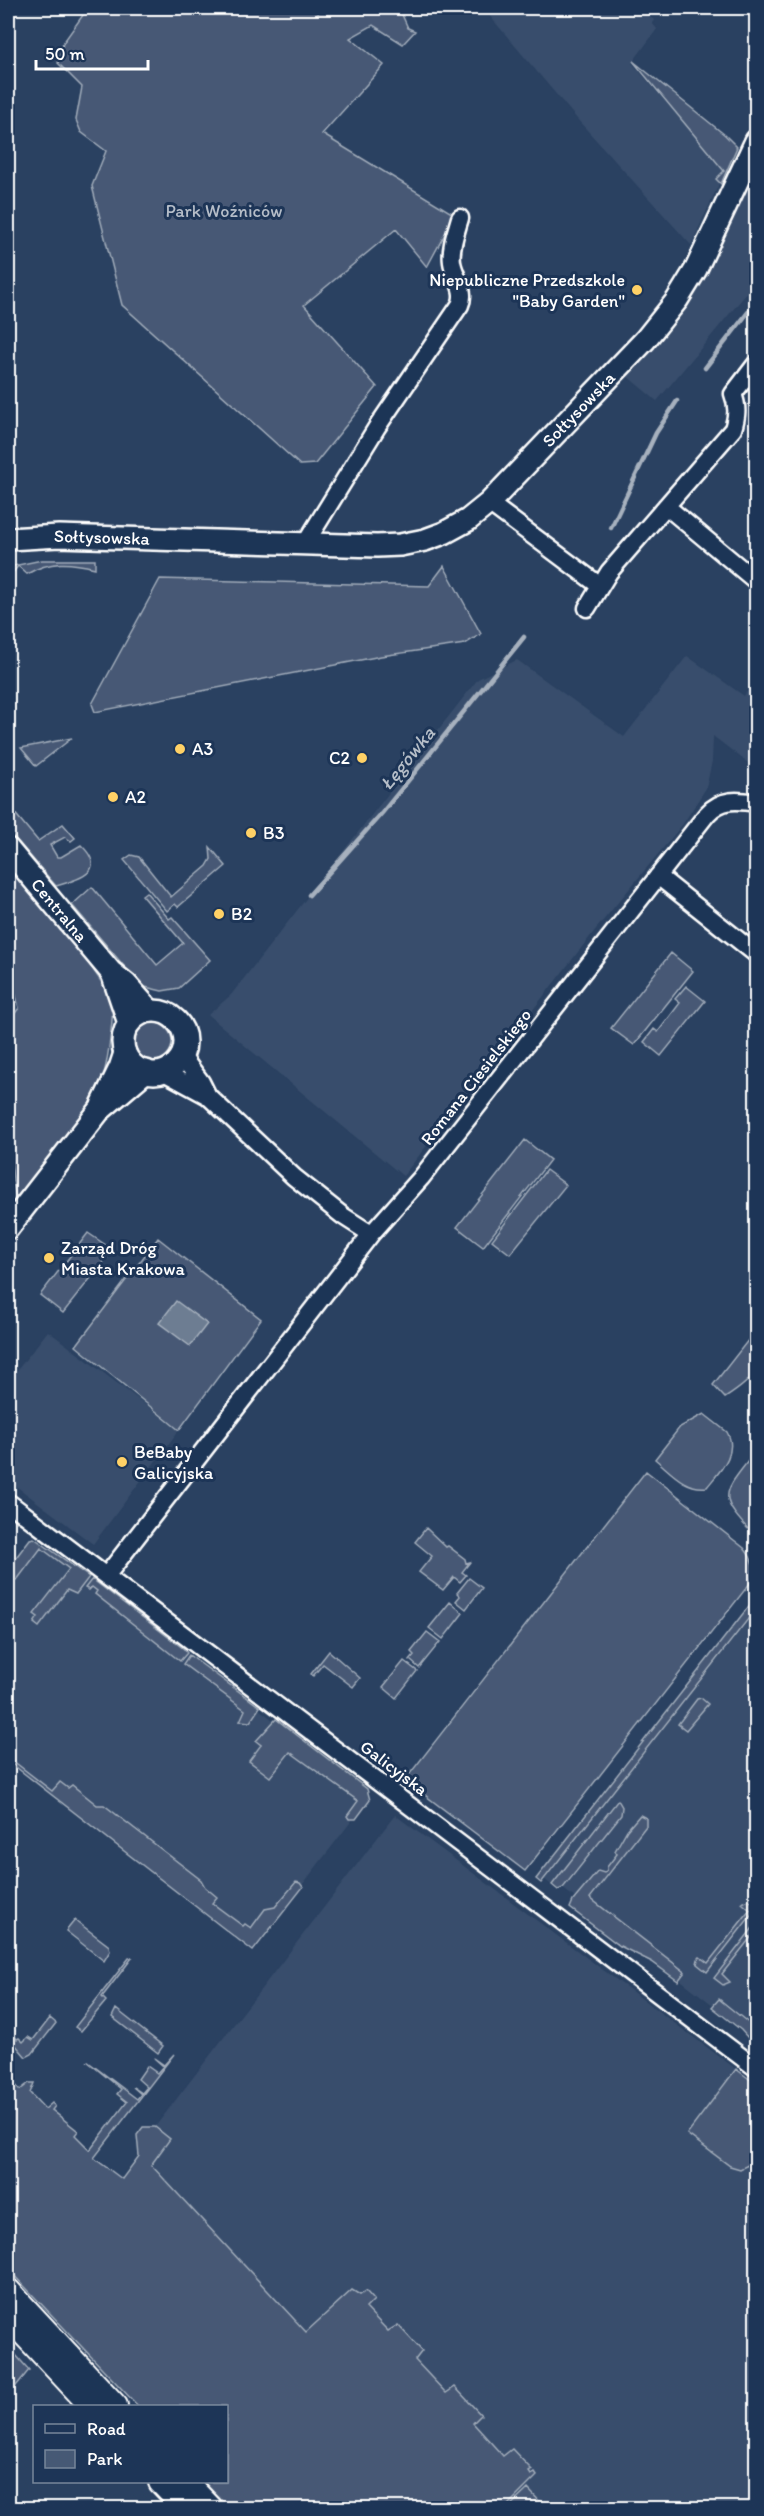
<svg xmlns="http://www.w3.org/2000/svg" width="764" height="2516" font-family="Itim,sans-serif">
	<style>
		.built { fill: #394e6c }
		.green { fill: #465975; stroke: #a2acba; stroke-width: 1.5 }
		.water { fill: #6d7d92; stroke: #a7b1be; stroke-width: 1.5 }
		.lines { fill: none; stroke-linecap: round; stroke-linejoin: round }
		.stream { stroke: #a7b1be; stroke-width: 4.5 }
		.minor-casing { stroke: #fff; stroke-width: 21 }
		.tertiary-casing { stroke: #fff; stroke-width: 26 }
		.secondary-casing { stroke: #fff; stroke-width: 28 }
		.minor { stroke: #1d3557; stroke-width: 16 }
		.tertiary { stroke: #1d3557; stroke-width: 21 }
		.secondary { stroke: #1d3557; stroke-width: 24 }
		.poi-dot { fill: #ffd166; stroke: #1d3557; stroke-width: 2 }
		.labels { text-anchor: middle; stroke-width: 6; stroke-linejoin: round; paint-order: stroke }
		.park-label { font-size: 18px; fill: #b5bdc8; stroke: #1d3557 }
		.poi-label { font-size: 18px; fill: #fff; stroke: #1d3557; text-anchor: start }
		.street-label { font-size: 18px; fill: #fff; stroke: #1d3557 }
		.water-label { font-size: 20px; font-style: italic; fill: #b6bec8; stroke: #1d3557 }
	</style>
	<rect width="100%" height="100%" fill="#2a4161"/>
	<filter id="ink" filterUnits="userSpaceOnUse"><feTurbulence type="fractalNoise" baseFrequency=".0167" numOctaves="2"/><feDisplacementMap in="SourceGraphic" scale="12" xChannelSelector="R" yChannelSelector="G"/><feConvolveMatrix kernelMatrix="1 2 1 2 8 2 1 2 1" color-interpolation-filters="sRGB"/></filter>
	<g filter="url(#ink)">
		<path class="built" d="M483 8H638L654 20 652 23 657 29 632 63 725 171 691 245 578 120Z
			M756 167V282L657 401 627 376 658 343 681 314 700 284Z
			M687 656 744 696 756 678V769L713 736 712 761 706 788 683 824 596 929 403 1176 208 1015 231 995 478 679 517 660 624 737Z
			M48 1331 179 1430 93 1544 8 1480V1382Z
			M38 1540 367 1792 366 1802 253 1949 8 1761V1570Z
			M756 1611V2045L744 2029 561 1887 558 1890 544 1879Z
			M395 1815 732 2066 756 2087V2508H416L117 2186 139 2156 137 2135 145 2126 155 2127Z"/>
		<path class="green" d="M88 8H311L318 13 322 8H399L408 28 415 31 403 44 373 25 350 38 384 65 322 134 455 215 427 267 396 229 304 305 377 387 315 464 300 465 122 305 92 186 106 151 81 132 76 120 82 87 58 63 63 43Z
			M633 61 725 135 737 147 721 184 716 179 724 171Z
			M42 560H95V568C71 562 50 560 27 574L18 566 8 579V567Z
			M444 566 481 634 465 644 381 656 95 712 92 704 160 579 429 586Z
			M72 738 36 766 21 748Z
			M8 805 38 841 63 824 75 838 71 841 65 837 50 845 57 857H61L81 845C108 871 81 879 56 886L8 830Z
			M210 847 226 866 178 907 175 904 167 911 124 860 131 855 139 857 171 897 207 866 211 859Z
			M8 869C30 891 106 977 112 1004 114 1016 107 1071 101 1081L105 1084 16 1201 8 1142V1022L19 1008 8 965Z
			M92 887 157 965 183 943 142 895 146 892 169 919 172 917 210 960 179 988 162 991 141 986 72 905Z
			M671 953 693 971 634 1045 611 1028Z
			M686 986 705 1001 661 1056 644 1042 654 1029 658 1032 680 1003 675 999Z
			M134 1042a19 19 0 1 1 38 0a19 19 0 1 1-38 0Z
			M525 1140 550 1160 483 1247 457 1227Z
			M546 1170 566 1185 510 1254 492 1240Z
			M88 1233 113 1250 63 1313 40 1295Z
			M158 1238 261 1319 179 1430 76 1346Z
			M756 1330C757 1371 762 1374 725 1398L713 1385Z
			M704 1414 727 1432C739 1453 719 1472 707 1487 685 1490 671 1472 655 1459L680 1427Z
			M756 1451V1537C714 1495 723 1494 756 1451Z
			M646 1471 744 1548C753 1559 756 1568 751 1582L525 1871 405 1780Z
			M426 1528 446 1547 448 1546 465 1559 466 1563 470 1562 462 1572 466 1575 460 1582 454 1577 443 1590 419 1572 432 1556 415 1542Z
			M34 1538 89 1577 76 1594 67 1590 39 1627 34 1623 38 1617 34 1614 69 1569 41 1548 17 1580 8 1574V1568L30 1539Z
			M469 1578 482 1588 466 1609 456 1601 460 1596 457 1593Z
			M92 1579 184 1649 187 1653 180 1661 95 1594 97 1591 92 1587 89 1590 85 1588Z
			M756 1597V1609L541 1883 536 1879Z
			M450 1602 463 1613 443 1639 429 1628Z
			M427 1632 440 1642 419 1668 410 1660 414 1655 411 1652Z
			M329 1651 360 1678 353 1687 323 1664 313 1676 311 1674Z
			M189 1655 260 1707 250 1722 240 1721 245 1710 183 1664Z
			M404 1661 417 1671 396 1698 383 1687Z
			M701 1698 708 1704 686 1730 678 1724 697 1699Z
			M276 1719 367 1789 370 1800 356 1819H349L347 1816 358 1801 290 1752 270 1777 249 1761 261 1745 256 1741Z
			M8 1757 52 1791 60 1782 68 1788 72 1785 97 1805H104L201 1880 205 1887 217 1897 212 1903 243 1926 245 1924 251 1928 265 1909 275 1907 296 1882 300 1883 303 1887 253 1951 8 1761Z
			M618 1800 622 1807 621 1815 563 1888 558 1890 552 1885Z
			M640 1815 646 1818V1826L590 1898 685 1972 678 1981 652 1962 620 1946 570 1908 573 1901 598 1871 604 1873 607 1870V1867L617 1854 615 1851 627 1830Z
			M749 1900 756 1905V1909L707 1972 697 1964 698 1959 700 1957 708 1963 750 1910 742 1903Z
			M75 1920 109 1946 110 1951 104 1961 66 1931Z
			M756 1924V1931L722 1974 730 1982 723 1985 714 1978Z
			M129 1958H132L102 1997 106 2001 81 2031 75 2027Z
			M719 1999 756 2029V2047L741 2030 712 2007Z
			M116 2009 163 2046 158 2053 112 2017Z
			M50 2018 56 2023 32 2054 26 2057 8 2036 14 2029 15 2031 13 2035 17 2039 19 2038 23 2042 28 2037 33 2040Z
			M174 2054 94 2158 122 2179 139 2156 137 2135 143 2127H155L170 2139 151 2165 306 2332 352 2290 360 2295 366 2291 374 2300 366 2308 388 2331 398 2325 422 2351 415 2360 446 2393 455 2387 481 2415 473 2423 503 2456 512 2449 532 2470 529 2472 531 2475 535 2473 537 2476 505 2508H229L204 2482H226V2406H138L8 2269V2077L20 2090 29 2083H34L30 2093 45 2109 52 2103 55 2106 52 2110 78 2131 75 2135 90 2150 127 2102 117 2094 121 2089 87 2061 137 2099 141 2094 133 2087 142 2093 147 2087 138 2079 147 2066 157 2073 163 2066 154 2058 164 2065Z
			M736 2069 756 2084V2161L740 2169 730 2166 687 2134Z
			M8 2346 29 2370 8 2396Z
			M528 2489 546 2508H508Z"/>
		<path class="water" d="M176 1301 207 1324 190 1346 159 1323Z"/>
		<g class="lines">
			<path class="stream" d="M705 368 756 302
				M611 528 656 433 677 401
				M309 895 382 813 524 637"/>
			<defs>
				<path id="minor" d="M489 503 600 586
					M666 506 756 581
					M305 544 377 427 460 305C467 291 454 276 452 262 450 248 456 232 460 218
					M587 608 609 572 733 429C737 416 738 407 733 394L756 364
					M658 876 756 954
					M181 1055 201 1082 208 1096
					M162 1071 208 1096 294 1177 343 1216 371 1234
					M8 1502 756 2068
					M107 1575 371 1234 421 1178 707 814C721 798 738 800 756 803"/>
				<g id="tertiary">
					<path id="s1" d="M8 539 59 536 377 546 400 545 425 540 444 533 468 520 489 503 645 340 677 300 696 269 756 141"/>
					<path id="s2" d="M8 849 111 972 126 984 150 1011"/>
					<path d="M112 973 129 1023"/>
					<circle cx="154" cy="1042" r="31"/>
					<path d="M102 1105 120 1068 125 1053"/>
					<path d="M8 1228 99 1111 146 1071"/>
				</g>
				<path id="secondary" d="M8 2291 115 2406
					M8 2316 92 2406
					M161 2482 186 2508
					M185 2482 210 2508"/>
			</defs>
			<use href="#minor" class="minor-casing"/>
			<use href="#tertiary" class="tertiary-casing"/>
			<use href="#secondary" class="secondary-casing"/>
			<use href="#minor" class="minor"/>
			<use href="#tertiary" class="tertiary"/>
			<use href="#secondary" class="secondary"/>
		</g>
	</g>
	<g class="poi-dot">
		<circle cx="637" cy="290" r="6"/>
		<circle cx="180" cy="749" r="6"/>
		<circle cx="362" cy="758" r="6"/>
		<circle cx="113" cy="797" r="6"/>
		<circle cx="251" cy="833" r="6"/>
		<circle cx="219" cy="914" r="6"/>
		<circle cx="49" cy="1258" r="6"/>
		<circle cx="122" cy="1462" r="6"/>
	</g>
	<g class="labels">
		<g class="park-label">
			<text x="224" y="217">Park Woźniców</text>
		</g>
		<g class="poi-label">
			<text x="625" y="286" text-anchor="end">Niepubliczne Przedszkole<tspan x="625" dy="21">"Baby Garden"</tspan></text>
			<text x="192" y="755">A3</text>
			<text x="350" y="764" text-anchor="end">C2</text>
			<text x="125" y="803">A2</text>
			<text x="263" y="839">B3</text>
			<text x="231" y="920">B2</text>
			<text x="61" y="1254">Zarząd Dróg<tspan x="61" dy="21">Miasta Krakowa</tspan></text>
			<text x="134" y="1458">BeBaby<tspan x="134" dy="21">Galicyjska</tspan></text>
		</g>
		<g class="street-label">
			<text dy="6" stroke="none"><textPath href="#s1" startOffset="622">Sołtysowska</textPath></text>
			<text dy="6" stroke="none"><textPath href="#s1" startOffset="94">Sołtysowska</textPath></text>
			<text dy="6" stroke="none"><textPath href="#s2" startOffset="80">Centralna</textPath></text>
			<text transform="translate(476 1077) rotate(-52)" y="6">Romana Ciesielskiego</text>
			<text transform="translate(394 1768) rotate(37)" y="6">Galicyjska</text>
		</g>
		<g class="water-label">
			<text transform="translate(407 758) rotate(-51)" y="7">Łęgówka</text>
		</g>
	</g>
	<rect width="764" height="2516" fill="none" stroke="#1d3557" stroke-width="30"/>
	<rect x="15" y="15" width="734" height="2486" fill="none" stroke="#fff" stroke-width="2" filter="url(#ink)"/>
	<rect x="33" y="2405" width="195" height="78" fill="#1d3557" stroke="#77869a" stroke-width="1.5"/>
	<rect x="45" y="2424" width="30" height="9" fill="#1d3557" stroke="#77869a" stroke-width="1.5"/>
	<text x="87" y="2435" font-size="18" fill="#ffffff">Road</text>
	<rect x="45" y="2450" width="30" height="18" fill="#465975" stroke="#77869a" stroke-width="1.5"/>
	<text x="87" y="2465" font-size="18" fill="#ffffff">Park</text>
	<path d="M36 60v9h112v-9" fill="none" stroke="#ffffff" stroke-width="3"/>
	<text x="45" y="60" font-size="18" fill="#ffffff" stroke="#1d3557" stroke-width="4.5" paint-order="stroke">50 m</text>
</svg>
